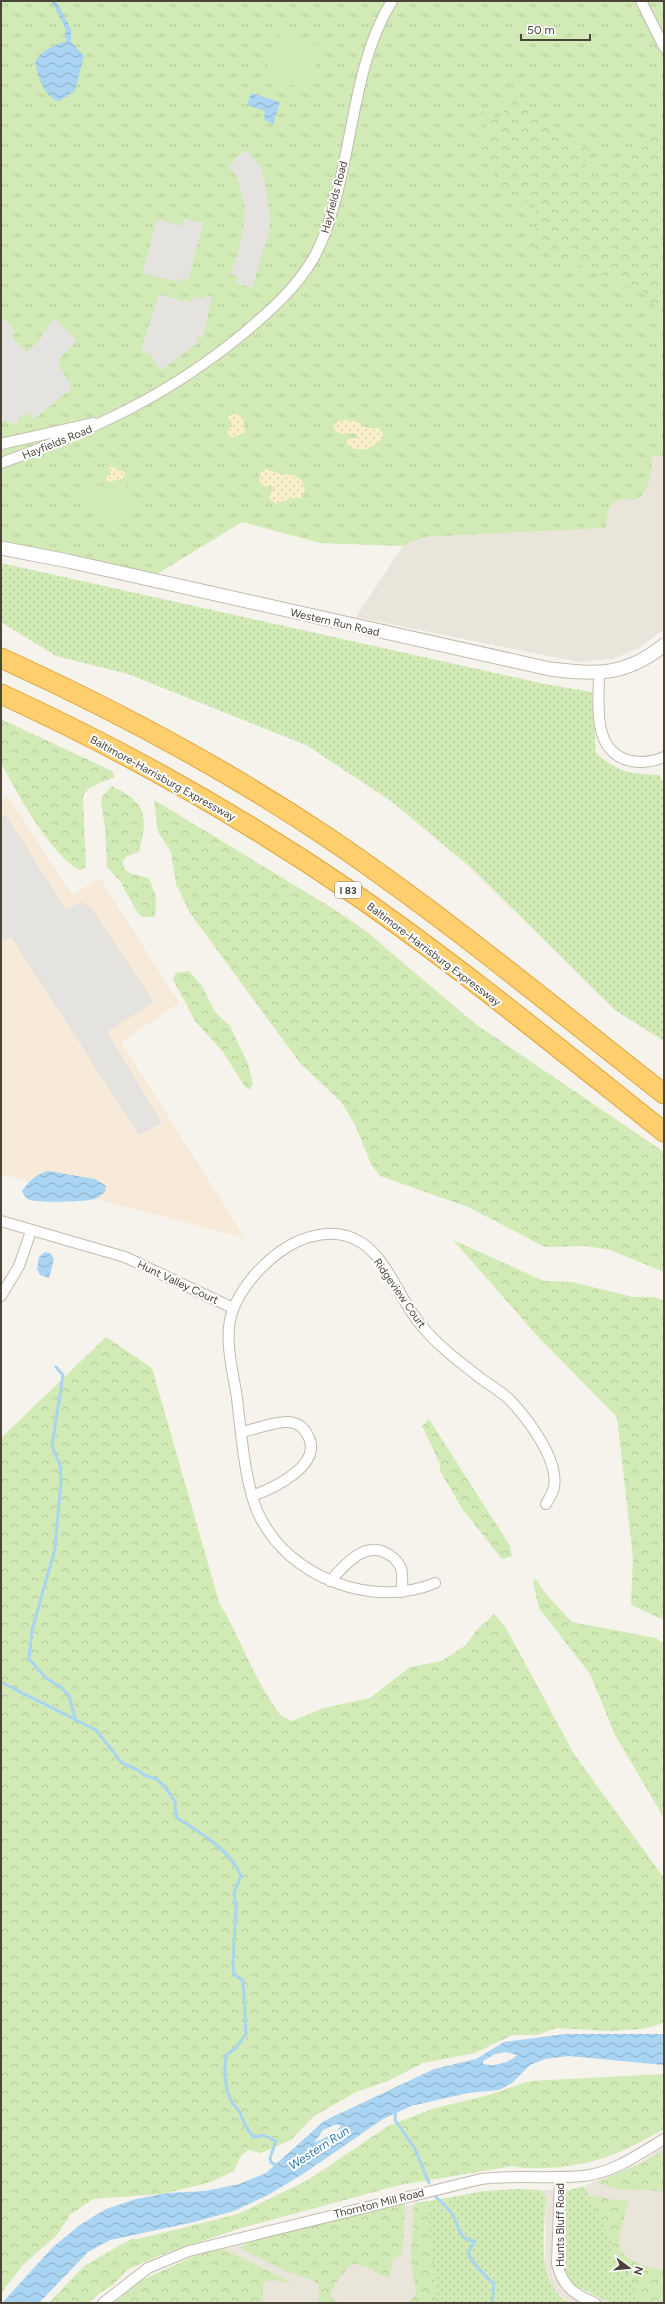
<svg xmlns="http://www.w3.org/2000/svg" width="665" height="2304" font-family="Figtree,sans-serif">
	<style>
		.residential { fill: #eae5da }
		.commercial { fill: #f7ead8 }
		.grass { fill: url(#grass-tufts) }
		.forest { fill: url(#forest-crowns) }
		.sand { fill: url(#sand-dots) }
		.park { fill: url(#park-dots) }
		.pitch { fill: #d2eab5 }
		.parking { fill: #e5e3e0 }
		.water { fill: url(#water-waves); fill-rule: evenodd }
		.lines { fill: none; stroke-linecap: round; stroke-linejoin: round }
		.stream { stroke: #a9d4f2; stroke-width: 3 }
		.minor-casing { stroke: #c2bbae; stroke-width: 12 }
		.tertiary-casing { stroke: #c2bbae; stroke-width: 15 }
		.motorway-casing { stroke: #e0a43c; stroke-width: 21 }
		.minor { stroke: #fff; stroke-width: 10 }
		.tertiary { stroke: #fff; stroke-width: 13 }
		.motorway { stroke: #ffcf6e; stroke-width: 19 }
		.labels { text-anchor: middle; stroke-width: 4; stroke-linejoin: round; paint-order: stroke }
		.shield { fill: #fff; stroke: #817c74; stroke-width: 1 }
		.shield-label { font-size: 10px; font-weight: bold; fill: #4b4439 }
		.street-label { font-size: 11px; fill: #4b4439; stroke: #fff }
		.water-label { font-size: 12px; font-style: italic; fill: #2e7ab2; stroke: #fff }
	</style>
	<defs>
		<pattern id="grass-tufts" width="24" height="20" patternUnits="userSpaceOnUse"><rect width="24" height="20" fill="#d2eab5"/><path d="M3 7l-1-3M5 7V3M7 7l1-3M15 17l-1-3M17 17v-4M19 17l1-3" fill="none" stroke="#b6ca9c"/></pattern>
		<pattern id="forest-crowns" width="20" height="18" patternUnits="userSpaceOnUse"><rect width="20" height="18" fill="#d2eab5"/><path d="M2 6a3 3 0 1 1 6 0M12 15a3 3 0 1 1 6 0" fill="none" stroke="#b6ca9c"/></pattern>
		<pattern id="sand-dots" width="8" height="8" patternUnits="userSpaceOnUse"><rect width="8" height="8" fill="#f9efc9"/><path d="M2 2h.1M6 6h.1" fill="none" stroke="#d7cead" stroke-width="1.8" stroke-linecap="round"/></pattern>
		<pattern id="park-dots" width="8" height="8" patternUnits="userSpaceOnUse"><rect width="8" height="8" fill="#d2eab5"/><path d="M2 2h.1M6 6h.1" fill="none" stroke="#b6ca9c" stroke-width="1.8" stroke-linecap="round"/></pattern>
		<pattern id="water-waves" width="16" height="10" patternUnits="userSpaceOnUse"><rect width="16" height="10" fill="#a9d4f2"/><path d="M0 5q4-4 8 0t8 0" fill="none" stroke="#8caec5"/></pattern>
	</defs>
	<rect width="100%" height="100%" fill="#f6f3ec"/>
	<path class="residential" d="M652 456H664V629L639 648 613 659 578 662 356 617 403 546 424 537 605 528V519L612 503 619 499H636L641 496 649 479Z
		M664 2146V2303H641L584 2186 637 2164Z
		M540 2190H569L563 2197 581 2290 611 2303H569L552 2287 545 2265 546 2197Z
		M426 2202 438 2303H115L204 2254 357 2216Z"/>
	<path class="commercial" d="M8 796 72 895 100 878 179 1003 121 1042 245 1238 1 1174V800Z"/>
	<path class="grass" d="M1 1H664V456H652C652 468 650 492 637 499 634 500 629 499 625 499 610 499 605 515 606 528L424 537 403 546 320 543 242 522 157 574 11 545 1 541Z"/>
	<path class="forest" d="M512 84C522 101 543 130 562 139 570 143 580 144 589 146L590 158 585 167 586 175H589C595 175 602 175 608 173 625 167 652 136 664 122V326L661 313 644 293 587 268 534 249 538 219 535 205 502 192 488 163 477 154 474 146 491 138 489 131 476 111 480 109 492 118H501Z
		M1 719 112 771 115 777C103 782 88 785 83 797L86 867 80 870C54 859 13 788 1 762 0 758 1 726 1 719Z
		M112 786C147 803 148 816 139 852L127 856 123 861 124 868 129 873 149 878 156 897 155 917H142L137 912 120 881 107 867 105 827 101 803 102 797Z
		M154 800 337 911 367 932 474 1023 664 1152V1272L610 1250 586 1246 545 1247 468 1207 380 1176 371 1164 356 1127 342 1103 300 1063 190 913 176 884 171 852 158 832Z
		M189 971 202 986 215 1012 230 1026 248 1064 253 1084 250 1090 245 1087 223 1052 195 1021 173 979 176 973Z
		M453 1240 544 1281 572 1282 633 1297H654L664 1301V1620L631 1605 633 1558 617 1417 541 1340Z
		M106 1337 152 1368 219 1602C240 1637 254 1680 279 1713 282 1717 288 1719 292 1721L324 1708 370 1698 410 1667 442 1661 466 1645 476 1631 494 1614 506 1628 574 1754 664 1878V2023L642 2029 610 2031 556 2028 537 2035H512L475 2053 423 2063 388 2081 356 2092 314 2116 291 2140 261 2153 249 2150 241 2155 234 2171 211 2182 162 2194 93 2199 70 2215 57 2235 24 2264 1 2293V1438Z
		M429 1419 510 1546 512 1556 502 1559 463 1510 440 1471V1464L422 1426Z
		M536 1579 545 1593 572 1622 656 1638 664 1644V1818L615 1735 590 1674 539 1608 533 1582Z
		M664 2074V2129C622 2153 592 2167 543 2168 533 2168 523 2169 513 2166L400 2185 241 2228 161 2255 127 2270 113 2285 101 2292 89 2303H49L84 2266 131 2239H138L238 2214 308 2180 388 2126 432 2109 489 2095 530 2081Z
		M664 2150V2191L615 2189 597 2182 638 2165Z
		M589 2195 628 2202C626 2212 620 2230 619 2239 617 2261 648 2267 664 2271V2303H611L596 2293 599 2220 595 2207Z
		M441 2199 555 2303H408L416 2295 411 2259 414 2203Z
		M405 2204 402 2254 393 2260 389 2278C377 2274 364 2263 352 2264L339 2278 330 2294 333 2300 342 2303H318L319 2286 315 2281 285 2271 240 2248 250 2241Z
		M224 2249 295 2284 275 2280 263 2282V2303H114L140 2281 203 2252Z"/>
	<path class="sand" d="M231 414H237L243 418 245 432 232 438 227 433 228 429 233 426 228 418Z
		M340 420 357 421 366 428H379L383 434 382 439 367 449H354L346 443 348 439 356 438 357 435 353 433 340 434 335 430 333 426Z
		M111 466 126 473 123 478 110 482 107 481 106 477 111 474 108 469Z
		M267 469 280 474 294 475 302 480 305 490 301 498 288 499 277 504 270 500 269 494 275 487 263 486 259 481 260 473Z"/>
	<path class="park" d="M1 563 545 684 592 692 596 753C619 773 631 774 660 775L664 786V1041L616 1011 470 867 391 801 306 745 128 674 56 656 1 622Z
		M584 2186 641 2303H611L571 2284 561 2265 563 2197 569 2190Z
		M517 2189 540 2190 546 2197C545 2231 534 2282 569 2303H438L426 2202 484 2191Z"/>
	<path class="pitch" d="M282 30 324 47 306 91 264 74Z
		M124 482 131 492C129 518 117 518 95 517L90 511 83 491 85 486 90 484 107 487Z"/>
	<path class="parking" d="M247 150 259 165 265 181 270 216 269 232 252 288 236 283 238 277 231 274 241 241 245 208 237 177 229 166 235 161 234 159Z
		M157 219 183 226 185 219 203 223 188 280 180 278 179 282 143 273Z
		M159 294 185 302 186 300 192 302 194 296 204 300 206 295 212 297 203 337 195 335 199 342 161 370 150 354 141 351Z
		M54 318 77 341 59 359V365L72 388 34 419 31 414 19 417 16 425 1 420V323L5 319 15 331 11 336 27 352 39 340Z
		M5 814 66 909 82 902 92 909 154 1002 107 1032 162 1123 139 1135 11 937 1 942V818Z"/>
	<path class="water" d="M51 1H56L71 29V42L84 56 75 91 59 101C43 97 38 76 35 62 41 51 54 45 66 41L65 27Z
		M251 93 280 102 273 125 264 119 265 111 247 105Z
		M48 1171 95 1179 106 1186 105 1192C102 1194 98 1198 95 1199 84 1202 40 1203 30 1200 25 1198 24 1195 22 1191 30 1180 35 1175 48 1171Z
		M45 1252 51 1254 54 1259 49 1278 40 1275 37 1269 39 1257Z
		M565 2034H664V2065L569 2056 545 2059 530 2065 512 2083 499 2090 468 2093 411 2106 383 2119 306 2172 268 2195 234 2211 194 2222 110 2240 88 2252 39 2303H2L53 2247 80 2225 106 2209 136 2199 168 2193 205 2191 239 2184 266 2173 324 2121 434 2069 476 2059 504 2042ZM506 2052 517 2055C509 2063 494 2067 483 2064V2061L495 2054ZM337 2124 341 2126 336 2132 314 2143 323 2130Z"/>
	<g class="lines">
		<path class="stream" d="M56 1367 63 1375 52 1446 60 1465 61 1480 55 1549 32 1630 29 1659 46 1678 61 1687 69 1696 76 1721
			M1 1682 96 1730 122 1763 136 1769 146 1776 157 1779 168 1791 175 1802 176 1817C200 1833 229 1848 241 1876L234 1893 236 1907 233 1963 234 1974 243 1981 246 2034 236 2048 226 2055C224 2071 224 2086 231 2101 234 2105 238 2109 240 2113 244 2122 247 2131 254 2137L263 2135 276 2141 270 2158 271 2162 278 2167
			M396 2109 395 2120 415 2149 429 2183
			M434 2195C439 2201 448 2207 452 2214 460 2226 457 2240 475 2241L468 2253C470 2260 488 2280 494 2283L492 2303"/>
		<defs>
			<path id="minor" d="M641 1 664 47
				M1 444 94 423
				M1 463C93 430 168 396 244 333 270 311 296 288 313 259 324 240 330 219 336 198 353 135 357 56 392 1
				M599 673C599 704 591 752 631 761 643 763 653 762 664 757
				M1 1221 125 1257 233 1308
				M1 1296 19 1266 31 1231
				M242 1432C256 1429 273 1422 287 1422 296 1422 303 1427 307 1434 326 1464 274 1488 252 1496
				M330 1581C344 1566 364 1541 386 1553 393 1556 397 1560 401 1568 403 1574 402 1585 402 1592
				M435 1583C373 1609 289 1578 259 1515 245 1486 241 1432 237 1398 233 1371 222 1334 234 1307 243 1286 261 1265 281 1251 304 1235 336 1226 362 1243 388 1260 401 1302 421 1325 439 1347 461 1363 483 1380 492 1386 501 1392 509 1399 527 1418 559 1459 554 1487 553 1493 549 1499 546 1504
				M560 2177 557 2264C563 2286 574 2295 595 2303
				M103 2303 148 2268 189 2251 481 2179C515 2175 550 2179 583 2176 613 2173 639 2154 664 2139"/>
			<path id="tertiary" d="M1 548 68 561 550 669C596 675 626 676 664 645"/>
			<path id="motorway" d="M1 658C113 709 224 768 327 837 444 916 553 1007 664 1094
				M1 694C123 750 242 817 353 893 460 967 562 1051 664 1132"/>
		</defs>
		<use href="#minor" class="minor-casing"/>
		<use href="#tertiary" class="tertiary-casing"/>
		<use href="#motorway" class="motorway-casing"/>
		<use href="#minor" class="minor"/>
		<use href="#tertiary" class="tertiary"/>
		<use href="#motorway" class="motorway"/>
	</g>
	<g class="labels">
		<rect class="shield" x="335" y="882" width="26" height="16" rx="3"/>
		<g class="shield-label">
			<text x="348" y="894">I 83</text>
		</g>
		<g class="street-label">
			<text transform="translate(334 197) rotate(-75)" y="4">Hayfields Road</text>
			<text transform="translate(57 442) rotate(-22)" y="4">Hayfields Road</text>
			<text transform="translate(335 622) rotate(13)" y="4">Western Run Road</text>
			<text transform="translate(163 778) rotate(29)" y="4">Baltimore-Harrisburg Expressway</text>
			<text transform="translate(434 954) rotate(37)" y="4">Baltimore-Harrisburg Expressway</text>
			<text transform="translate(178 1282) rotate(25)" y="4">Hunt Valley Court</text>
			<text transform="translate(400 1293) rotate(55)" y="4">Ridgeview Court</text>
			<text transform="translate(379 2203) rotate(-14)" y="4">Thornton Mill Road</text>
			<text transform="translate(560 2225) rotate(-90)" y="4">Hunts Bluff Road</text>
		</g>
		<g class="water-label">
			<text transform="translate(319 2148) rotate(-33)" y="4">Western Run</text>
		</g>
	</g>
	<rect width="665" height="2304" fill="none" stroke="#4b4439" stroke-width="4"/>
	<g transform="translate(629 2268) rotate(106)" stroke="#ffffff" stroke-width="3" paint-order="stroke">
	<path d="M0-3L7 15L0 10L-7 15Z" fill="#4b4439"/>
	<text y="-6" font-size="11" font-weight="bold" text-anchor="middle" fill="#4b4439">N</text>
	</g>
	<path d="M521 34v6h69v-6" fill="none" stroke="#4b4439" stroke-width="2"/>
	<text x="527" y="34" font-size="12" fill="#4b4439" stroke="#ffffff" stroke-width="3" paint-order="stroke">50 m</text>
</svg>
